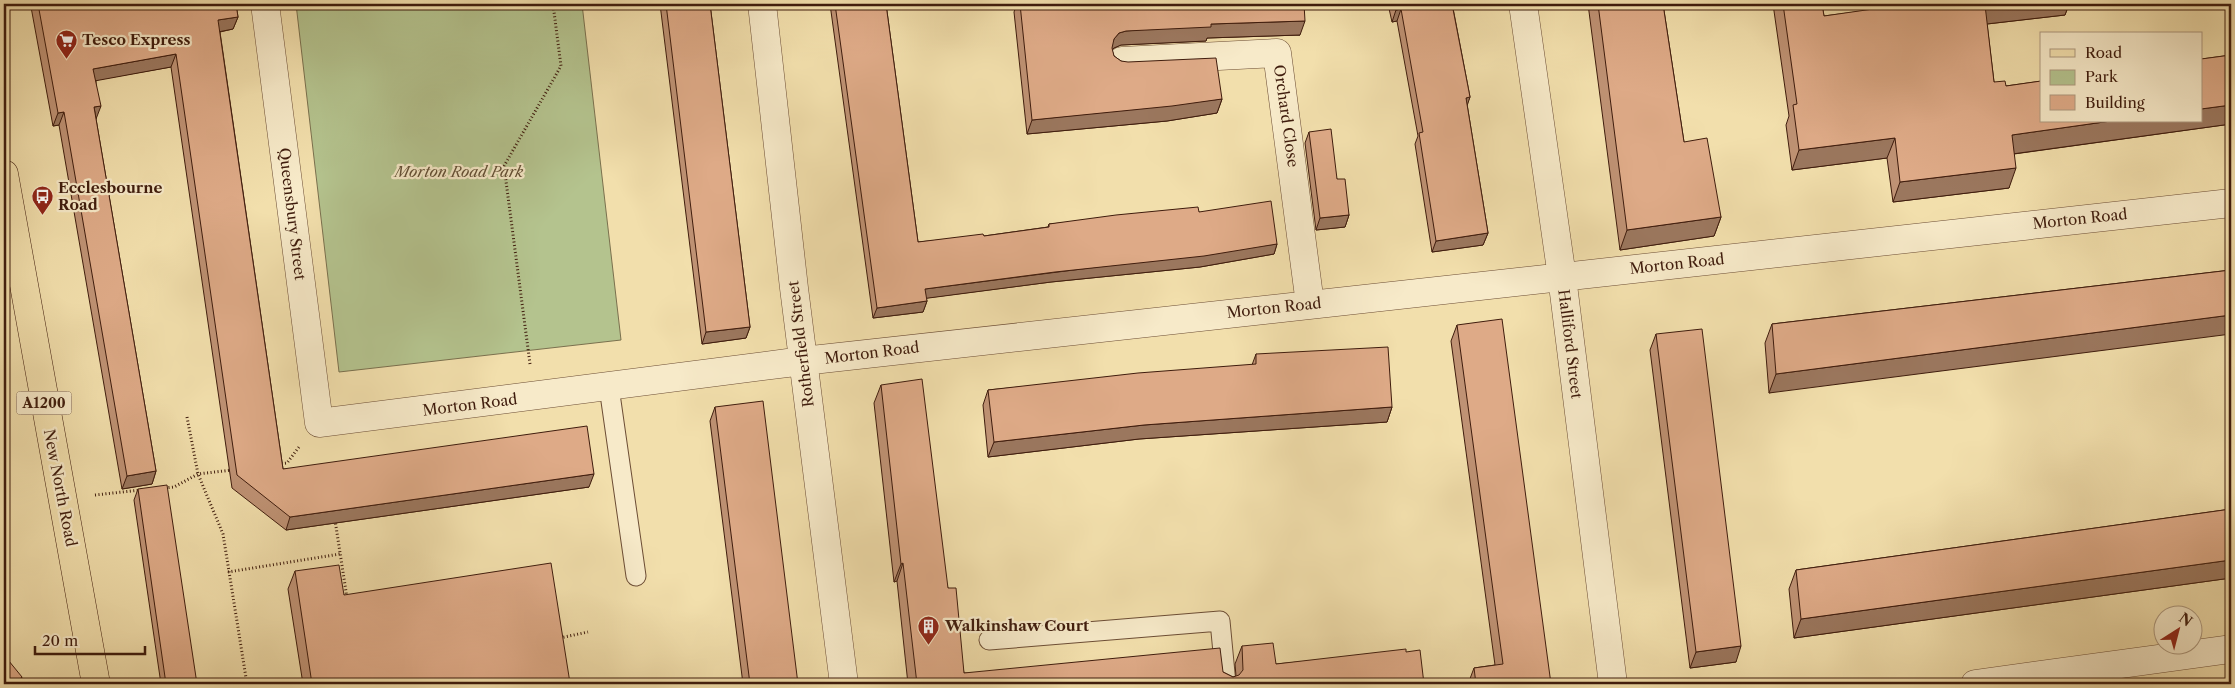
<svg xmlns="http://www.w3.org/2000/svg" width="2235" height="688" font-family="'Libre Caslon Text',serif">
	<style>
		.green { fill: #b4c38e; stroke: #7a704e }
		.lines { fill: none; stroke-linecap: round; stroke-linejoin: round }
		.lane-casing { stroke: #6c4d35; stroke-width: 21 }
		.street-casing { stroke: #6c4d35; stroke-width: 29 }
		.primary-casing { stroke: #3f1c0d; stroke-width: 29 }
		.path { stroke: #3f1c0d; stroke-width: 3; stroke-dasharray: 1 2.5; stroke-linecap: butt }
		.lane { stroke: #f7eac9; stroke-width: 19 }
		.street { stroke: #f7eac9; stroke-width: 28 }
		.primary { stroke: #f2dfac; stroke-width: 28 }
		.wall { fill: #bf9274; stroke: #3f1c0d }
		.shaded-wall { fill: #9b775e; stroke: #3f1c0d }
		.building { fill: #deaa87; stroke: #3f1c0d }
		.labels { text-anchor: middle; stroke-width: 4.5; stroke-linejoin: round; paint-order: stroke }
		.shield { fill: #f7eac9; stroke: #765a45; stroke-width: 1 }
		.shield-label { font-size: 14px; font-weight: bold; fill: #3f1c0d }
		.poi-label { font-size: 15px; font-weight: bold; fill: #3f1c0d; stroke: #f7eac9; text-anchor: start }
		.street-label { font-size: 15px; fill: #3f1c0d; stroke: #f7eac9 }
		.park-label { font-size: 15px; font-style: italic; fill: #624e34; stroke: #f7eac9 }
	</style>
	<rect width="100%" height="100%" fill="#f2dfac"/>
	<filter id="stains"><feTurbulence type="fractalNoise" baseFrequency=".004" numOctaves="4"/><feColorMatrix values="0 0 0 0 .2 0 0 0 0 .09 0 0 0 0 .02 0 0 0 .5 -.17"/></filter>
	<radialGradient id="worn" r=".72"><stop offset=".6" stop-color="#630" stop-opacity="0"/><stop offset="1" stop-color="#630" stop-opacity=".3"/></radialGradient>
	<path class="green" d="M296 4H582L621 340 339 372Z"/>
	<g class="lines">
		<defs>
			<path id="lane" d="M609 387 636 576
				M989 640 1220 621 1226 684"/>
			<path id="street" d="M265 4 319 423 803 361 2231 203
				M762 4 794 288 844 684
				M1523 4 1562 277 1613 684
				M1122 61 1277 53 1310 304
				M1975 684 2231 649"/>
			<path id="primary" d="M4 174 96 684"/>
		</defs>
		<use href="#lane" class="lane-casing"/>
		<use href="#street" class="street-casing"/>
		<use href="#primary" class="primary-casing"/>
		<path class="path" d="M530 364 504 166 561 66 553 4
			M187 417 198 474 223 534 247 684
			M278 464 287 463 299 447
			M165 488 174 487 198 474 232 470
			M95 495 141 490
			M335 520 347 598
			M228 572 340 554
			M560 638 588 632"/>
		<use href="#lane" class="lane"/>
		<use href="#street" class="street"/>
		<use href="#primary" class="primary"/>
	</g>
	<path class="wall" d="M33 4H236L238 17 233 29 220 32 283 469 589 487 286 530 232 488 171 67 96 80V119L156 471 152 484 122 489 59 125 53 126 31 7Z
		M660 4H710L750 327 746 338 702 344Z
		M830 4H886L918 242 984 236 1048 227 1049 224 1199 212 1277 244 1274 254 1200 267 1051 282 926 298 927 301 923 312 873 318Z
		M1017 4H1020L1300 35 1207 38 1206 41 1121 45 1114 48 1112 50 1114 56 1121 61 1222 99 1217 113 1167 121 1027 134 1014 12Z
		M1388 4H1454L1453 8 1470 97 1467 104 1488 233 1483 245 1432 252 1415 144 1418 136 1397 21 1392 22Z
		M1588 4H1663L1684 142 1721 217 1714 236 1620 250Z
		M1773 4H1822L1824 16 1863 11V4H2069L2065 15 1987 24 1994 82 2006 86 2231 55V124L2014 154 2009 188 1893 202 1887 158 1792 170 1786 125 1789 116Z
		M1309 132 1337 179 1349 215 1345 227 1316 230 1305 143Z
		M2231 270 1769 393 1765 343 1772 324Z
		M1457 325 1551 684H1468L1474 668 1495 665 1451 341Z
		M1656 334 1736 662 1690 668 1650 350Z
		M1256 354 1392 407 1387 422 1139 439 988 457 983 405 988 390 1252 365Z
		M881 385 948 588 964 673 1223 672 1233 677 1236 676 1235 664 1242 646 1276 664 1406 652 1424 684H908L897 581 894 582 874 403Z
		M715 407 798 684H743L710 421Z
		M138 489 197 684H161L134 500Z
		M2231 509V578L1794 638 1789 589 1796 570Z
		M295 571 344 595 570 683 569 684H303L288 589Z"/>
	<path class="shaded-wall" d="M1992 4H2069L2065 15 1978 25 1985 5Z
		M1401 9 1397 21 1392 22 1396 10Z
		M238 17 233 29 213 33 218 20Z
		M1305 21 1300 35 1207 38 1206 41 1121 45 1114 48 1108 53 1114 39 1119 33 1126 31 1211 24Z
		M176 54 171 67 89 82 93 69Z
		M1470 97 1466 109V98Z
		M1222 99 1217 113 1167 121 1027 134 1032 120Z
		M2231 105V124L2005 155 2012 135 2111 121H2201V109Z
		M101 106 96 119 94 107Z
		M64 112 59 125 53 126 58 113Z
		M1895 138 1887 158 1792 170 1799 150Z
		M2016 168 2009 188 1893 202 1900 182Z
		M1349 215 1345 227 1316 230 1320 218Z
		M1721 217 1714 236 1620 250 1627 230Z
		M1488 233 1483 245 1432 252 1436 241Z
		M1277 244 1274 254 1200 267 1051 282 921 299 925 289Z
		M927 301 923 312 873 318 877 308Z
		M2231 315V334L1769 393 1776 374Z
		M750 327 746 338 702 344 706 332Z
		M1392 407 1387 422 1139 439 988 457 994 442 1144 425Z
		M156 471 152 484 122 489 127 476Z
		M594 474 589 487 286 530 290 517Z
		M2231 560V578L1794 638 1801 619Z
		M903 563 897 581 894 582 901 564Z
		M1741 646 1736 662 1690 668 1696 652Z
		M22 677 20 684H14Z"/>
	<path class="building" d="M38 4H236L238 17 218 20 283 469 587 426 594 474 290 517 237 475 176 54 93 69 101 106 94 107 156 471 127 476 64 112 58 113Z
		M666 4H710L750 327 706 332Z
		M835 4H886L918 242 983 234 984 236 1049 227V224L1116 215 1198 207 1199 212 1271 201 1277 244 1204 256 1055 272 925 289 927 301 877 308Z
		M1020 4H1304L1305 21 1211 24V27L1126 31 1119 33 1114 39 1112 48 1114 56 1121 61 1128 62 1216 58 1222 99 1172 106 1032 120Z
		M1395 4H1452L1470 97 1466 98 1488 233 1436 241 1419 133 1423 132 1401 9 1396 10Z
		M1598 4H1663L1684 142 1707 138 1721 217 1627 230Z
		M1783 4H1822L1824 16 1873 9 1872 4H1992L1985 5 1994 82 2005 81 2006 86 2041 81V121H2111L2012 135 2016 168 1900 182 1895 138 1799 150 1793 105 1797 104Z
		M2231 55V105L2201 109V59Z
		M1331 129 1337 179H1345L1349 215 1320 218 1309 132Z
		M2231 270V315L1776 374 1772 324Z
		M1502 319 1551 684H1476L1474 668 1503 664 1457 325Z
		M1702 329 1741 646 1696 652 1656 334Z
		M1388 347 1392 407 1144 425 994 442 988 390 1138 373 1256 364V354Z
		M922 379 948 588H956L964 673 1220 648 1223 672 1233 677 1239 675 1243 670 1242 646 1273 643 1276 664 1406 649V652L1420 650 1424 684H917L903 563 901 564 881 385Z
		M763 401 798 684H750L715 407Z
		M167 485 197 684H166L138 489Z
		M2231 509V560L1801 619 1796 570Z
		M551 563 570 683 560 684H312L295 571 339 565 344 595Z
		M4 655 22 677 14 684H4Z"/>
	<defs>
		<symbol id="supermarket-pin" viewBox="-11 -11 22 30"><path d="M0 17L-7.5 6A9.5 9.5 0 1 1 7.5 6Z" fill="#8f2418" stroke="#f7eac9"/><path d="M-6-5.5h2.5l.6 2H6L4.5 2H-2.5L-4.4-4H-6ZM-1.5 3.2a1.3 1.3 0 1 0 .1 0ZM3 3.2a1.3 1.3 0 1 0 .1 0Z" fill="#fff"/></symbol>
		<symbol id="bus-pin" viewBox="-11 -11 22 30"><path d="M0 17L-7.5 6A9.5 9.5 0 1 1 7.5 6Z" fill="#8f2418" stroke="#f7eac9"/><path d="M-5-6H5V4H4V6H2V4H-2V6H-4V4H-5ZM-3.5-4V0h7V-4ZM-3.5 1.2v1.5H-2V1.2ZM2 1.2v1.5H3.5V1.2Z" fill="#fff"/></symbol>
		<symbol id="building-pin" viewBox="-11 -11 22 30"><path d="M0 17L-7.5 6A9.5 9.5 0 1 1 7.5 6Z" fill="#8f2418" stroke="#f7eac9"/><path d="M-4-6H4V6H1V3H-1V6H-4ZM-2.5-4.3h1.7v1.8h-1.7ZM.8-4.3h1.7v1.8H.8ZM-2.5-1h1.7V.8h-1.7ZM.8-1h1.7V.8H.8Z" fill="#fff"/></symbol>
	</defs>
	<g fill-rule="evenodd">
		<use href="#supermarket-pin" x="54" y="28" width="25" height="34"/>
		<use href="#bus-pin" x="30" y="184" width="25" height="34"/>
		<use href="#building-pin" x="916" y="614" width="25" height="34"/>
	</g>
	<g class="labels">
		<rect class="shield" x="16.5" y="391.5" width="55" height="23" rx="4"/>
		<g class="shield-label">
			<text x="44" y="408">A1200</text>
		</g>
		<g class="poi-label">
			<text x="82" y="45">Tesco Express</text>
			<text x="58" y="193">Ecclesbourne<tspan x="58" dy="17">Road</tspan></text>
			<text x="945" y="631">Walkinshaw Court</text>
		</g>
		<g class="street-label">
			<text transform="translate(1286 116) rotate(82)" y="5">Orchard Close</text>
			<text transform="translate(292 214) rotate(83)" y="5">Queensbury Street</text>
			<text transform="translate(2080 219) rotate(-6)" y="5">Morton Road</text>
			<text transform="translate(1677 264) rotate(-6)" y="5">Morton Road</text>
			<text transform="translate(1274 308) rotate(-6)" y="5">Morton Road</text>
			<text transform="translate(801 344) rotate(-97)" y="5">Rotherfield Street</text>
			<text transform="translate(1570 344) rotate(83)" y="5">Halliford Street</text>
			<text transform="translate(872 353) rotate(-7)" y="5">Morton Road</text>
			<text transform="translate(470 405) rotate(-7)" y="5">Morton Road</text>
			<text transform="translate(60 488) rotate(79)" y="5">New North Road</text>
		</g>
		<g class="park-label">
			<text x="459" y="177">Morton Road Park</text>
		</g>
	</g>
	<rect width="2235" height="688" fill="none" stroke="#f2dfac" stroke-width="20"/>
	<rect x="5" y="5" width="2225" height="678" fill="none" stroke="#3f1c0d" stroke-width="2.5"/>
	<rect x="10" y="10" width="2215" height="668" fill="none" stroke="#3f1c0d"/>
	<rect x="2040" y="32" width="162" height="90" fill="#f7eac9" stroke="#ad987e"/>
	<rect x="2050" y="49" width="25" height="8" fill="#f2dfac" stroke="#ad987e"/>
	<text x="2085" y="58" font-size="15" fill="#3f1c0d">Road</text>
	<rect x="2050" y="70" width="25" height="15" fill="#b4c38e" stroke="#ad987e"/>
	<text x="2085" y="82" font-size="15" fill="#3f1c0d">Park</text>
	<rect x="2050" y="95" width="25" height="15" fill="#deaa87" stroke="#ad987e"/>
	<text x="2085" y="108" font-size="15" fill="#3f1c0d">Building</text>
	<g transform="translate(2178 630) rotate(36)"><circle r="24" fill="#f7eac9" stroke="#ad987e"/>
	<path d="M0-4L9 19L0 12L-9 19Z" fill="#8f2418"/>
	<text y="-8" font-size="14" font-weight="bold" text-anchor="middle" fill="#3f1c0d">N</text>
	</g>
	<path d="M35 646v8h110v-8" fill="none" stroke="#3f1c0d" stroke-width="2.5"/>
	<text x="42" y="646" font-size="15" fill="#3f1c0d" stroke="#f7eac9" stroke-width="4" paint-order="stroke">20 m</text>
	<rect width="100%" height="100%" filter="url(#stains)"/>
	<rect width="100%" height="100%" fill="url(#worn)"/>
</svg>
